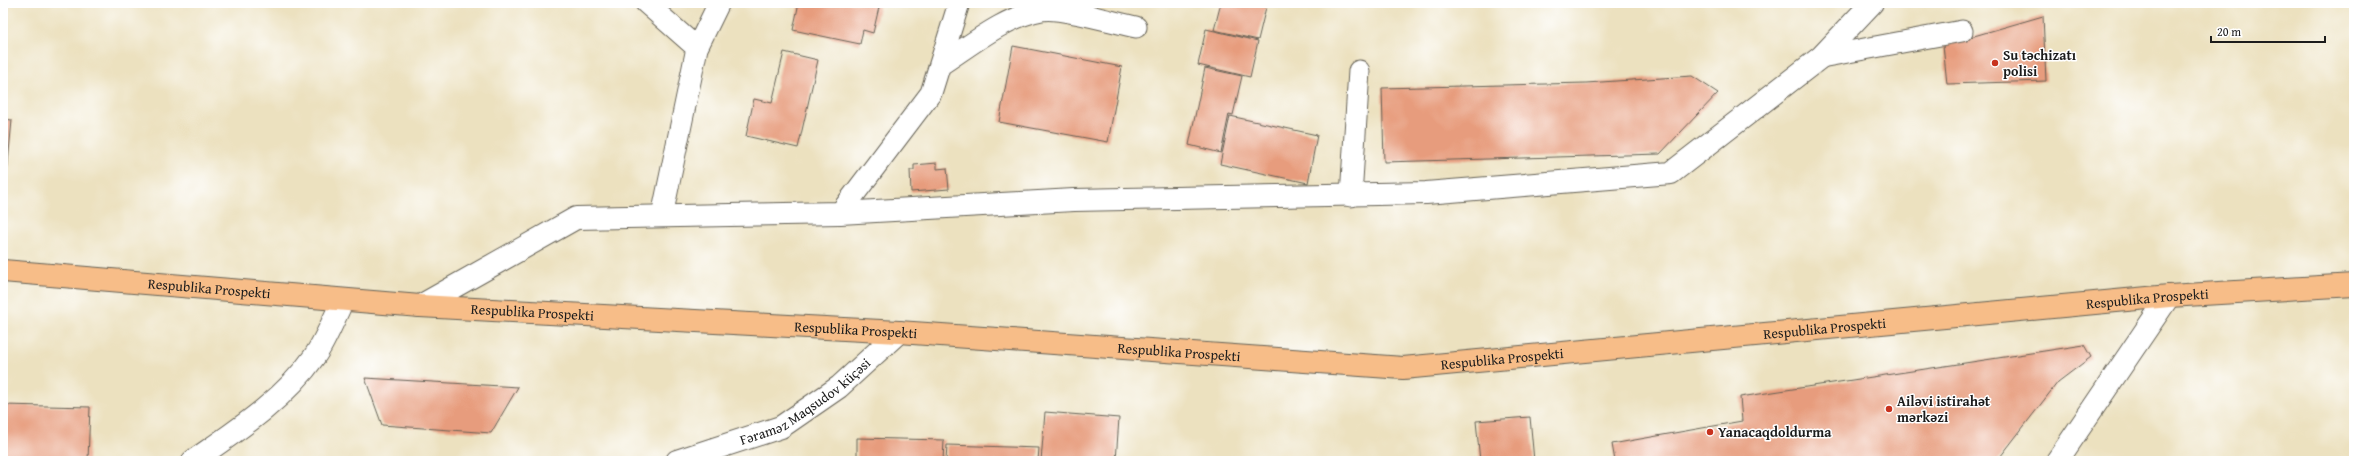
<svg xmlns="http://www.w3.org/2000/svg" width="2357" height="464" font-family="'Gentium Book Plus',serif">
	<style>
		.building { fill: #e79c7d }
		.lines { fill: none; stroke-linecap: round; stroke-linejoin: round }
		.lane-casing { stroke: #656155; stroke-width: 23 }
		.street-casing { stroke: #656155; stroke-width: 24 }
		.primary-casing { stroke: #656155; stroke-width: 24 }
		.lane { stroke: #fff; stroke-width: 21 }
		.street { stroke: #fff; stroke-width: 22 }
		.primary { stroke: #f7bd88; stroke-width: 22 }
		.poi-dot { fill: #c8321e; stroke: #fff; stroke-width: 1.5 }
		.labels { text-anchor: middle; stroke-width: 3; stroke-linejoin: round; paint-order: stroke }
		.poi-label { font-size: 14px; font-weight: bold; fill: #1c1c1c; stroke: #fff; text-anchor: start }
		.street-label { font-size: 14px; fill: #1c1c1c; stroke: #fff }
	</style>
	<rect width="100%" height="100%" fill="#fff"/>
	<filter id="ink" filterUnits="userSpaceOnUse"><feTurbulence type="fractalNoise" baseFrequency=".025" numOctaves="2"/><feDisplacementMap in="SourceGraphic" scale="8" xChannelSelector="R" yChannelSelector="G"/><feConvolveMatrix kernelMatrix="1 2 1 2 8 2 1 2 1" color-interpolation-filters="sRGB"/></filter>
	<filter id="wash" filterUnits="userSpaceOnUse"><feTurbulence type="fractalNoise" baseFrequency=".012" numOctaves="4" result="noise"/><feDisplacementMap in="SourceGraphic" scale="16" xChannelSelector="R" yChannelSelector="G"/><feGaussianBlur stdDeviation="0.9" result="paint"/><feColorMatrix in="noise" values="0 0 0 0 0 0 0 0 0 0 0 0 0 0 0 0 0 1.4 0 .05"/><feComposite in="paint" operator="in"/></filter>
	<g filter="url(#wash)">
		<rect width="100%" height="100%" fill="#ece1bf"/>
		<g id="blocks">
			<path class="building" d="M799 3H880L873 33 863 30 860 44 793 30Z
				M1221 3H1267L1258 40 1214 30Z
				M2043 16 2046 81 1947 84 1943 45Z
				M1206 29 1258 41 1250 77 1198 65Z
				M1013 46 1122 67 1108 142 999 122Z
				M784 52 818 60 798 148 746 136 754 99 772 103Z
				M1205 68 1242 76 1233 115 1229 114 1221 153 1189 145Z
				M1692 76 1718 93 1660 154 1384 162 1382 88 1586 83Z
				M1230 116 1317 135 1308 183 1220 164Z
				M3 119 12 120 7 174H3Z
				M937 163V169L947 168 949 189 911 192 910 170H914V165Z
				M2084 345 2091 357 2058 382 1997 461H1615L1612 444 1742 421 1740 397Z
				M365 378 518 387 491 433 382 425Z
				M3 405 90 407 88 461H3Z
				M1045 412 1119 418 1116 461H1041Z
				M1530 417 1534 461H1480L1476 421Z
				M857 438 944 440 943 461H857Z
				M947 445 1039 448 1038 461H946Z"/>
		</g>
	</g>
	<g filter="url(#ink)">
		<use href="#blocks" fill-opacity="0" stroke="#656155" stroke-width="1"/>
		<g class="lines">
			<defs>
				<path id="lane" d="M646 3 697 48
					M1821 57 1962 31
					M940 65C971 45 1004 17 1042 10 1060 6 1115 23 1136 27
					M1351 196 1359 71
					M840 213 931 93 959 3
					M662 216 697 48 719 3"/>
				<g id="street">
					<path d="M420 306 576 218 840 213 1074 200 1426 193 1671 173 1821 57 1872 3"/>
					<path d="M193 461C236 431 284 400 314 357 326 340 334 318 343 300"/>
					<path id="s1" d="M677 461 781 427 839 387 899 332"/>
					<path d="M2057 461 2169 296"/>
				</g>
				<g id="primary">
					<path id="s2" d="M3 271 420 306 899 332 1403 368 2169 296 2354 285"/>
				</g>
			</defs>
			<use href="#lane" class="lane-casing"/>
			<use href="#street" class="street-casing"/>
			<use href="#primary" class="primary-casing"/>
			<use href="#lane" class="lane"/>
			<use href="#street" class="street"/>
			<use href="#primary" class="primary"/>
		</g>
	</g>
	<g class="poi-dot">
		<circle cx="1995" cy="63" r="4"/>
		<circle cx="1889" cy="409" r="4"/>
		<circle cx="1710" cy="432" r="4"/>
	</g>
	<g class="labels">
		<g class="poi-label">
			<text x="2003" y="60">Su təchizatı<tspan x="2003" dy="16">polisi</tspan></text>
			<text x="1897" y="406">Ailəvi istirahət<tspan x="1897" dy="16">mərkəzi</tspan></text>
			<text x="1718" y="437">Yanacaqdoldurma</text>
		</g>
		<g class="street-label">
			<text dy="5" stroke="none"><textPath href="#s2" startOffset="207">Respublika Prospekti</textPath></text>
			<text dy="5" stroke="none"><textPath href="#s2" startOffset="2151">Respublika Prospekti</textPath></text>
			<text dy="5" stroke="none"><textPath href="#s2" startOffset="531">Respublika Prospekti</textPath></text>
			<text dy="5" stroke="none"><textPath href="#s2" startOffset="1827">Respublika Prospekti</textPath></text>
			<text dy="5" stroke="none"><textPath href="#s2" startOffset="855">Respublika Prospekti</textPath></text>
			<text dy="5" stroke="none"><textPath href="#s2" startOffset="1179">Respublika Prospekti</textPath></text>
			<text dy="5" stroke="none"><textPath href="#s2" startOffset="1503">Respublika Prospekti</textPath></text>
			<text dy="5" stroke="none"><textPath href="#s1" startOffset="143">Fəraməz Maqsudov küçəsi</textPath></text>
		</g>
	</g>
	<rect width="2357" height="464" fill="none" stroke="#fff" stroke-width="16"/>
	<path d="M2211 36v6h114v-6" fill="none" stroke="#1c1c1c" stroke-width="2"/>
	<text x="2217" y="36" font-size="12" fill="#1c1c1c" stroke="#ffffff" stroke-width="3" paint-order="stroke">20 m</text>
</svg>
